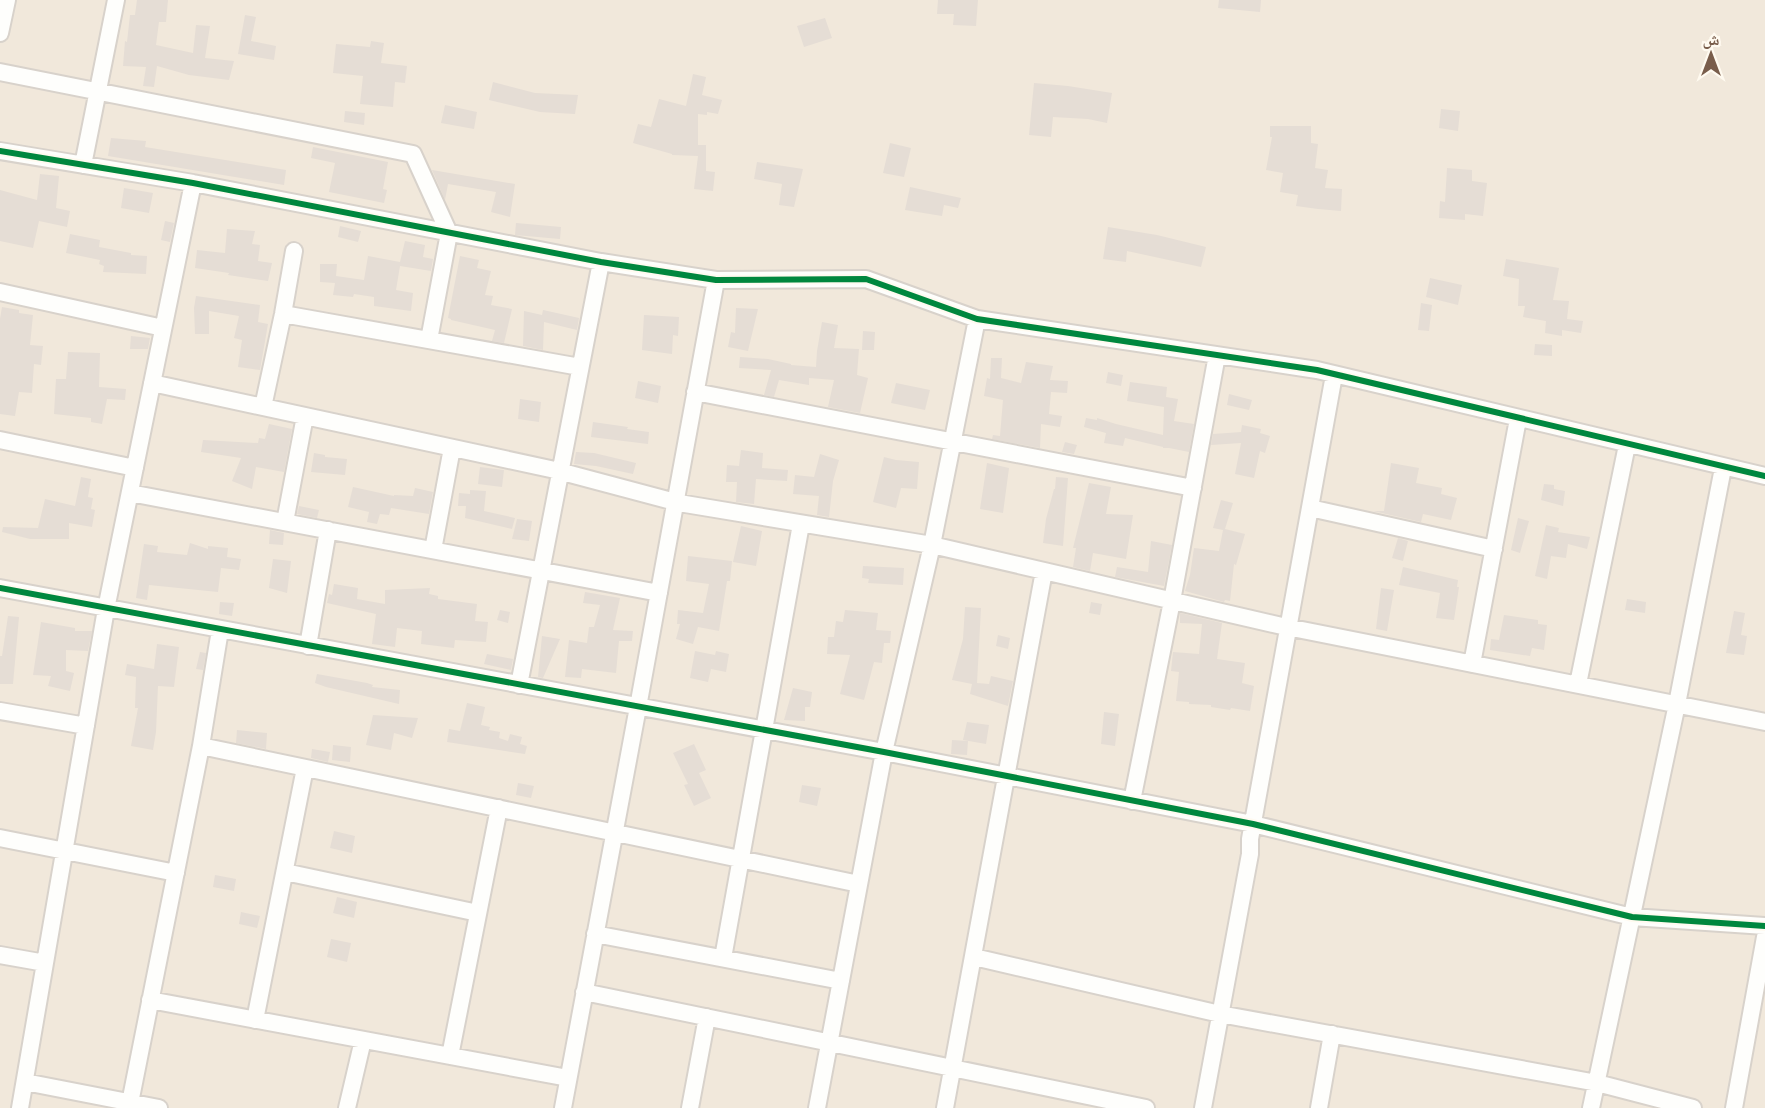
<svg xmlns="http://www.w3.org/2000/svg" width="1765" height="1108" font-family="Roboto,'Noto Naskh Arabic',sans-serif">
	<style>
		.residential { fill: #f1e8db }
		.building { fill: #e5ddd5 }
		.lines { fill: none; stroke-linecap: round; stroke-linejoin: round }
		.street-casing { stroke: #d8d2cb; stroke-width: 20 }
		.street { stroke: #fefefc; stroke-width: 16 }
		.cycleway-casing { stroke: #fffaf0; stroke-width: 10 }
		.cycleway { stroke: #00873e; stroke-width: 6 }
	</style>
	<rect width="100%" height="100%" fill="#f8f5ee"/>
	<path class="residential" d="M0 0H1765V1108H0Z"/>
	<path class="building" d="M137 0H168L166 22H159L156 45 193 53 196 25 210 26 205 58 234 61 229 80 189 75 157 66 154 87 143 86 146 67 123 66 125 41 127 42 130 15H135Z
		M938 0H978L976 26 953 25 954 14H937Z
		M1219 0H1261L1260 12 1218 8Z
		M245 15 256 17 251 41 276 46 274 60 238 54Z
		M825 18 832 38 804 47 797 26Z
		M371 41 384 43 381 63 407 66 405 83 395 82 393 107 360 104 363 76 333 73 336 44 370 47Z
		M693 74 706 77 702 95 722 100 718 114 707 112V115L698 114V145H706V171L715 172 713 191 694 189 698 156 672 155V154L633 143 638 124 651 127 659 99 686 106Z
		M493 82 535 93 578 95 575 114 540 112 489 100Z
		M1034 83 1068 86 1112 93 1107 123 1088 119 1053 117 1051 137 1029 135Z
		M445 105 477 112 474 129 441 123Z
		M1441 109 1460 111 1458 131 1439 128Z
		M345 111 365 113 364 125 344 122Z
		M1270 126H1311V143L1318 144 1315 168 1328 170 1325 188 1342 189 1341 211 1318 209 1296 206 1298 195 1280 192 1283 173 1266 170 1272 137H1270Z
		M111 138 146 141 145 147 286 170 284 185 108 156Z
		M890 143 911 148 904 177 883 173Z
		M313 147 388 162 383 189 387 190 384 203 329 192 335 163 311 158Z
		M757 162 803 169 794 207 779 205 782 184 754 179Z
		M1447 168 1472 170V181L1487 183 1483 216 1465 214V220L1439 218 1440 201 1445 202Z
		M432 170 515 184 510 217 491 212 496 192 448 184 445 200Z
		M40 174 59 176 56 208 70 211 67 227 39 221 33 248 0 241V190L37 200Z
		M910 187 961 198 958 208 944 205 942 216 905 210Z
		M124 188 153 193 149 213 121 208Z
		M165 221 174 223 170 242 161 240Z
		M516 223 561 227 560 239 515 235Z
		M340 226 361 231 358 242 338 237Z
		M1108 227 1157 235 1206 247 1201 267 1127 251 1126 262 1103 259Z
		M227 229 255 231 252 244 260 245 258 261 272 263 268 281 228 275 229 273 195 268 197 250 225 253Z
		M70 234 100 240 99 247 131 253V255L147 256 146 274 103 272 104 266 99 264 100 260 66 253Z
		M405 241 425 245 423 257 433 259 431 271 400 266 396 290 413 293 411 311 374 306V297L354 294 353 297 333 295 335 283 320 282V264H337L336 276 364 280 368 256 400 262Z
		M460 256 479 260 477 268 491 271 485 295 493 296 491 305 512 309 504 343 492 341 495 330 451 320V319L448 318Z
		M1506 259 1559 268 1553 300 1569 301 1567 319 1583 321 1581 333 1562 330V336L1545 333 1546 321 1523 317 1525 306H1518L1519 279 1503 276Z
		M1430 278 1462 285 1458 305 1426 297Z
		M196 296 260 305 258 322 268 324 260 370 238 367 242 340 234 338 239 316 209 311V334H195L194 308Z
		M1421 303 1432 305 1429 331 1418 330Z
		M2 307 19 310V313L33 315 30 345 43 346 41 365 34 364 32 393 19 392 15 416 0 414V319Z
		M736 308 758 309 748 351 728 347 731 332 735 333Z
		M543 310 579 318 577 330 544 322 543 350 523 346 524 311 542 315Z
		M644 315 679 317 678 336 673 335 672 354 642 350Z
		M822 322 838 325 834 348 859 349 857 375 868 378 860 413 828 407 834 380 809 378V385L779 380 774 397 764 395 771 370 739 368 740 357 768 359 791 364V365L816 367 817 351Z
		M863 331 875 332 874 350H862Z
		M131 336 150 338 148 349H130Z
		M1535 344 1552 345V356L1534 355Z
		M68 352 100 353 99 387 126 389 125 400 107 399 102 424 91 422V418L54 414 56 379H66Z
		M991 358H1002L1001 378 1021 383 1026 362 1053 366 1050 380 1068 381 1067 393 1051 392 1049 414 1062 416 1060 427 1041 424 1040 448 992 439 993 435 1000 436 1003 400 984 396 987 378 990 379Z
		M1108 372 1123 375 1121 386 1106 383Z
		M638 381 661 386 658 403 635 398Z
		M1130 382 1167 387 1166 397 1178 399 1174 421 1194 424 1189 452 1169 448H1163V447L1125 438 1123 446 1104 443 1106 433 1084 427 1086 418 1097 420V418L1116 424 1163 435 1164 407 1127 401Z
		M896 383 930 390 925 410 891 403Z
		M1229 394 1252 400 1249 410 1227 405Z
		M520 399 541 402 539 422 518 419Z
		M593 422 628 427 627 429 649 432 648 444 591 437Z
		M269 424 292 429 284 472 256 467 252 489 232 481 241 458 201 452 203 440 258 443 259 438 265 439Z
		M1242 425 1261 429 1260 433 1270 436 1265 453 1260 451 1254 478 1235 474 1241 443 1211 445 1213 434 1241 432Z
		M1065 442 1077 445 1074 454 1062 452Z
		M741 450 763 453 762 468 788 470 787 481 756 479 754 504 736 502 737 482H726L727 465 739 466Z
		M576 452 594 453 636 463 633 474 596 466 574 464Z
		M314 453 325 455V457L347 459 345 475 311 472Z
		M820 454 839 460 833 481 829 517 817 515 819 496 793 494 795 475 814 477Z
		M884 457 896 460 919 462 917 489 901 488 896 508 873 502Z
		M987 463 1009 468 1003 513 980 509Z
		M1391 463 1419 468 1416 483 1442 488 1441 494 1457 498 1451 520 1423 514 1421 522 1373 511H1384Z
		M480 467 504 470 502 487 478 484Z
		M81 477 91 479 88 497 93 498 91 509 95 510 92 527 69 523V539H30L2 532 3 527 38 528 45 499 75 506Z
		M1056 477 1068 478 1063 546 1043 543 1046 519 1054 489H1055Z
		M1089 483 1111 487 1106 514 1133 515 1126 559 1093 553 1090 571 1073 567 1076 548H1073Z
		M1544 484 1554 485V489L1565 491 1563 506 1541 500Z
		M353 487 394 496V495L413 496 415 488 433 492 429 514 391 508 389 515 380 514 377 524 367 522 369 512 348 507Z
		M470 490 486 491 484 511 515 518 512 529 465 518 466 506H458L459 493 470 494Z
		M1221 500 1233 503 1225 529 1245 534 1236 565 1234 564 1230 601 1225 600 1224 602 1185 591 1190 575 1194 548 1219 551 1223 530 1213 528Z
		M299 506 319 510 317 518 297 514Z
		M1518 518 1529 521 1520 553 1511 550Z
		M517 519 532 521 529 541 512 539Z
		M1546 525 1559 528 1558 532 1590 537 1587 549 1568 544 1566 558 1551 556 1547 579 1535 576Z
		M741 526 762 531 756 566 733 562Z
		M270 530 284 533 283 545 269 544Z
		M1398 538 1408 541 1403 561 1392 558Z
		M1151 541 1172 545 1164 586 1115 577 1117 567 1148 572Z
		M190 543 208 549V546L228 548 227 557 241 559 239 570 221 568 218 592 149 585 147 600 136 598 144 544 158 546 157 552 187 555Z
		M688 556 732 561 730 581H727L719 631 698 627 693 644 676 639 680 624H677L678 610 703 613 709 584 686 581Z
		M273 559 291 561 287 593 269 588Z
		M863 566 904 568 903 585 868 583 869 579 862 578Z
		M1403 567 1458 580 1457 587H1459L1454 620 1436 618 1440 593 1399 585Z
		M334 584 358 588 357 599 385 604V590L430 588 429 594 438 596V599L477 604 475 621 488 622 486 642 455 640 454 648 421 644 422 631 397 628 395 647 372 644 376 614 327 603 329 594 332 595Z
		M1381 588 1394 590 1387 631 1376 629Z
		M585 592 620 598 613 630 633 631 632 641H619L616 673 582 669 581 678 565 677 569 640 587 643 589 627H594L600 605 583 603Z
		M1627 599 1646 602 1645 613 1625 610Z
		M220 602 234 603 232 616 219 614Z
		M1091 602 1102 604 1100 615 1089 613Z
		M965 607 981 608 977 683 989 684 991 676 1013 681 1008 706 970 694 972 684 952 680 963 639Z
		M500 610 510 612 508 623 497 620Z
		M845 610 878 613 876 630 891 631 890 643H884L882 663 874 662 864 700 840 694 850 655 827 654 828 637H834L836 621 843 622Z
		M1734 611 1745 613 1741 635 1747 636 1744 655 1726 653Z
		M1180 613 1222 623 1217 659 1245 663 1242 683 1254 686 1250 711 1231 708 1230 710 1211 707V705L1189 704V702L1176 701 1179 672 1171 671 1173 652 1199 654 1202 624 1180 623Z
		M1504 615 1538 620V624L1547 625 1544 650 1532 648 1530 656 1490 650 1491 639 1499 640Z
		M8 616 19 617 13 684H0V656H2Z
		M41 622 75 628V631H92L88 651 66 650V671L74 673 70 691 48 686 51 676 33 675Z
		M998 635 1010 638 1008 649 996 646Z
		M542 636 560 639 543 678 538 677Z
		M157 644 179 647 174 687 158 686 156 732 153 750 131 746 138 708H135L136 677 125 675 127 664 154 669Z
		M695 651 715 655 716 651 729 654 726 672 711 669 708 682 690 678Z
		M200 652 206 653 203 670 196 669Z
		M487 654 513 659 511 670 484 664Z
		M317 674 367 683 373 685 372 687 400 690 399 704 326 687 315 683Z
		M793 688 812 692 810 707H805V721L784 720Z
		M467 703 485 707 481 725 490 727 489 730 500 732 499 738 508 741 510 734 522 737 520 744 527 746 525 754 447 742 449 729 460 731Z
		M1104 712 1119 714 1115 746 1101 744Z
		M373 715 418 718 412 738 394 733 391 750 366 745Z
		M967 722 989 725 986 744 963 740Z
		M237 730 267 733 266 749 236 743Z
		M952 740 968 741 967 755 951 754Z
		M694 744 706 770 699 773 711 798 694 806 684 785 688 784 673 753Z
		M333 745 351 747 350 762 332 760Z
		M312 749 330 752 328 762 311 758Z
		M518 783 534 786 531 798 516 795Z
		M802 785 821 788 817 806 799 802Z
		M334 831 355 836 352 853 330 848Z
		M215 875 236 879 234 891 213 887Z
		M337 897 357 902 354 918 333 913Z
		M241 912 260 916 257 928 239 924Z
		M331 939 351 943 347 962 327 957Z"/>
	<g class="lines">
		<defs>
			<path id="street" d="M0 33 7 0
				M0 72 413 154 449 233 429 340
				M0 151 193 183 601 262 716 280 866 279 977 319 1317 370 1765 476
				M83 165 116 0
				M0 292 163 328
				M283 314 580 367
				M152 383 555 470 679 503 932 545 1282 626 1765 722
				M695 392 1193 488
				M263 407 283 314 294 251
				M0 440 135 468
				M130 493 659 593
				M1310 508 1494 549
				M285 522 305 416
				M433 550 452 448
				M0 588 884 752 1253 824 1632 917 1765 926
				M308 646 328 530
				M1472 664 1518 419
				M1578 684 1627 445
				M519 685 601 262
				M0 711 86 726
				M201 746 859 884
				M1132 801 1172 601 1217 355
				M0 838 176 873
				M285 872 478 913
				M595 934 841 981
				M0 955 45 963
				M974 957 1220 1014 1597 1083 1693 1108
				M723 958 801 524
				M584 992 1146 1108
				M150 1000 568 1078
				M255 1020 305 768
				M450 1056 499 808
				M25 1082 159 1108
				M20 1108 106 609 193 183
				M129 1108 201 746 220 630
				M347 1108 363 1040
				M563 1108 638 707 716 280
				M690 1108 707 1017
				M817 1108 884 752 932 545 977 319
				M945 1108 1044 571
				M1203 1108 1250 854V839L1334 375
				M1319 1108 1332 1034
				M1591 1108 1677 704 1723 468
				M1734 1108 1765 937"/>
		</defs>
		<use href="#street" class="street-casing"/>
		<use href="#street" class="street"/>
		<defs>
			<path id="cycleway" d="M0 151 193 183 601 262 716 280 866 279 977 319 1317 370 1765 476
				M0 588 884 752 1253 824 1632 917 1765 926"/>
		</defs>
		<use href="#cycleway" class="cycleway-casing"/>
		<use href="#cycleway" class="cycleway"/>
	</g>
	<g transform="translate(1711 54)" stroke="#fffaf0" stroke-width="4.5" paint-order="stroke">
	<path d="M0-4.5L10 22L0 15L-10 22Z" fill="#795d4b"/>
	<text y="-9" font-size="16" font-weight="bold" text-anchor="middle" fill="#795d4b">ش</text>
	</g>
</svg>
